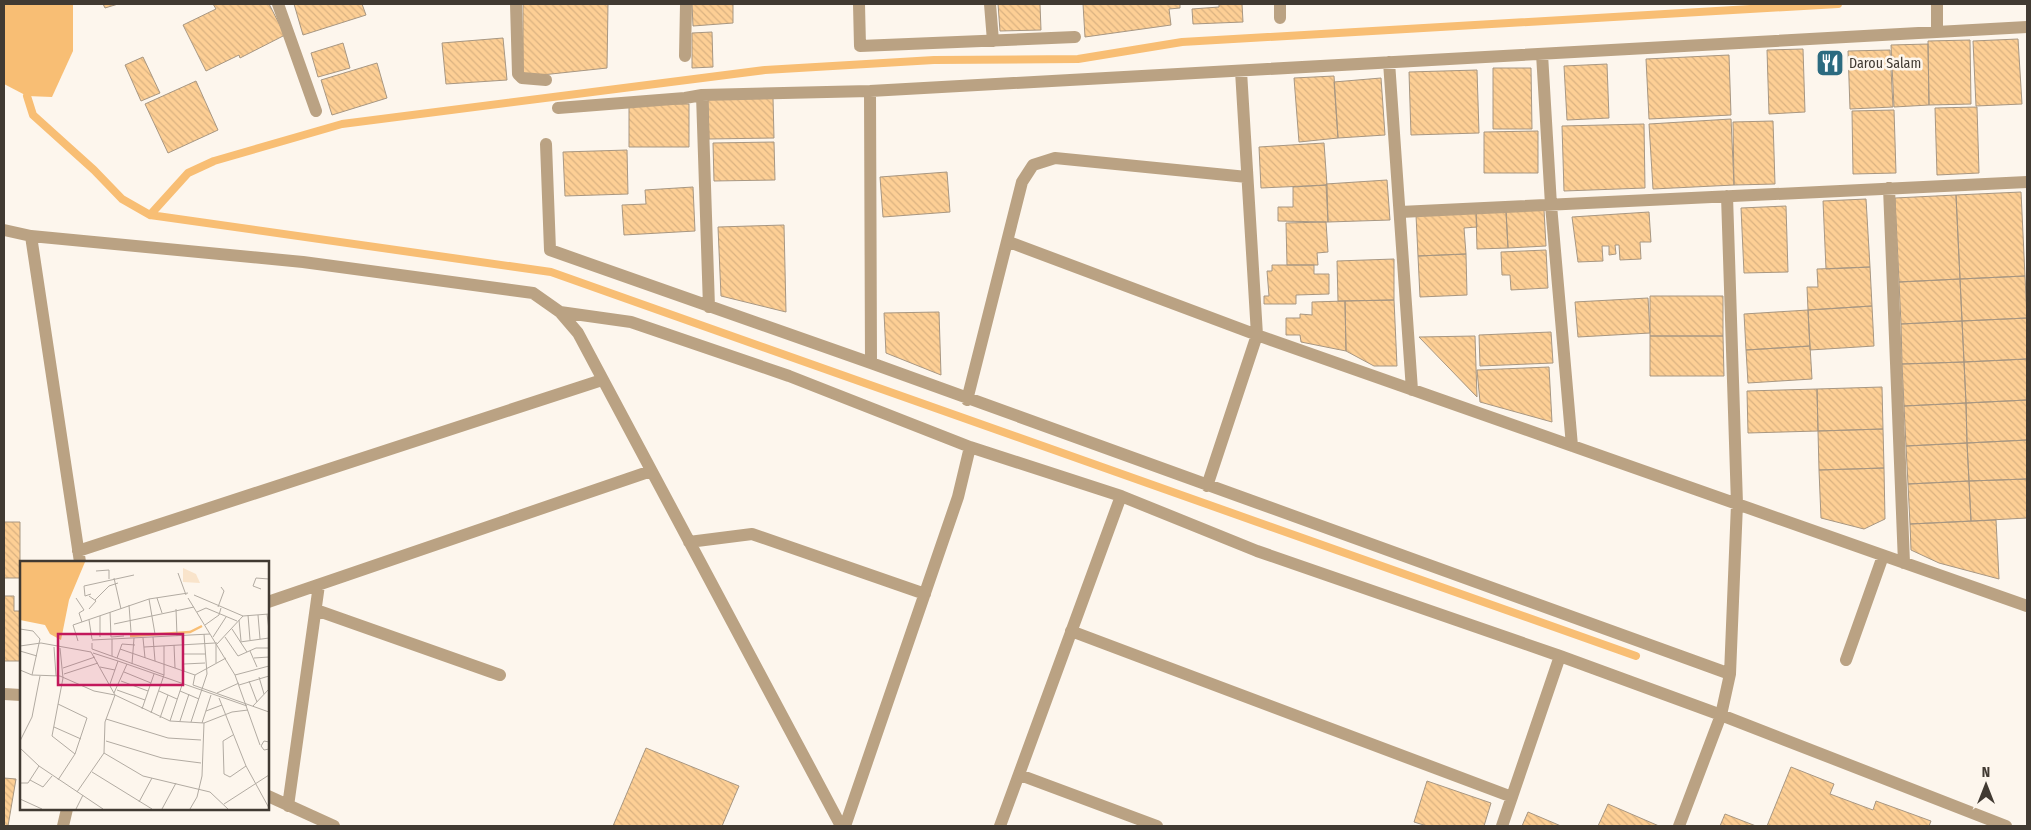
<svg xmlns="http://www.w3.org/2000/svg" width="2031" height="830" font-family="'Fira Sans Condensed',sans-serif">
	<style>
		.water { fill: #f8be74 }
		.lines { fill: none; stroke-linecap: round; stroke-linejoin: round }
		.stream { stroke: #f8be74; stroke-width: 8 }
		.building { fill: url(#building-back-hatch); stroke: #a89782 }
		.street { stroke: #baa283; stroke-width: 12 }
		.labels { text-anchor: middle; stroke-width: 5; stroke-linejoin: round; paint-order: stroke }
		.poi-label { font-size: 14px; fill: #413a32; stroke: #fdf6ed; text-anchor: start }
		.inset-river { fill: none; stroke: #f8be74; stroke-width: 2.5 }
		.inset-road { fill: none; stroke: #b2aba2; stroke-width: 1 }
		.view { fill: #c2185b; fill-opacity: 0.15; stroke: #c2185b; stroke-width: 2.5 }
		.inset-edge { fill: none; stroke: #413a32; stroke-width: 2.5 }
	</style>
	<defs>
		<pattern id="building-back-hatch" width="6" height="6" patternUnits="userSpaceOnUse" patternTransform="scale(1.25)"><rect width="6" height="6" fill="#fdcf95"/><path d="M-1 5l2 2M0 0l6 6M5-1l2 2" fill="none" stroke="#dab281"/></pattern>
	</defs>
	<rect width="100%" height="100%" fill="#fdf6ed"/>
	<path class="water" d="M4 4H73V51L52 97 27 96 4 84Z"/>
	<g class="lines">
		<path class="stream" d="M27 96 33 115 94 170 122 199 150 215 551 272 1636 656
			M150 215 188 173 214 161 342 124 765 70 934 60 1078 59 1182 42 1838 4"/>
	</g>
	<path class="building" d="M103 4H118L105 8Z
		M213 4H269L285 35 240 58 239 55 206 71 183 25 216 9Z
		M294 4H362L366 15 303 35Z
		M523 4H608L607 68 523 77Z
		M692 4H733V23L693 26Z
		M998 4H1040L1041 30 1000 31Z
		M1083 4H1180V8L1169 9 1171 25 1085 37Z
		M1219 4H1242L1243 22 1193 24 1192 9 1219 7Z
		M712 32 713 67 692 68V33Z
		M503 38 507 80 446 84 442 43Z
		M2018 39 2022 104 1976 106 1973 41Z
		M1970 40 1971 104 1929 105 1928 41Z
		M343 43 350 68 318 77 311 53Z
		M1928 44 1929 105 1894 107 1891 45Z
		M1803 49 1805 112 1769 114 1767 50Z
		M1890 50 1893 107 1850 109 1848 51Z
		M1729 55 1731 115 1649 119 1646 59Z
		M143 57 160 93 141 101 125 65Z
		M377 63 387 98 332 115 321 80Z
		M1607 64 1609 118 1567 120 1564 66Z
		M1493 68H1531L1532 129H1493Z
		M1477 70 1479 133 1411 135 1409 72Z
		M1334 76 1338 138 1299 142 1294 78Z
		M1381 78 1385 135 1338 138 1334 82Z
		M196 81 218 130 168 153 145 104Z
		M773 98 774 138 709 139 708 99Z
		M629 104H689V147H629Z
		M1977 107 1979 173 1937 175 1935 108Z
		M1894 110 1896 173 1853 174 1852 111Z
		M1731 119 1734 185 1653 189 1649 124Z
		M1773 121 1775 184 1734 185 1733 122Z
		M1644 124 1645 188 1564 191 1562 126Z
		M1538 131V173H1484V132Z
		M774 142 775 180 714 181 713 143Z
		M1324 143 1327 185 1261 188 1259 147Z
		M627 150 628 194 565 196 563 152Z
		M947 172 950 212 883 217 880 177Z
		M1387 180 1390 220 1328 222 1326 184Z
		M1327 185 1328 222 1278 221V207H1293V187Z
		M693 187 695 231 624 235 622 205 646 204 645 190Z
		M2021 192 2025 276 1960 279 1956 195Z
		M1956 195 1960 279 1899 282 1895 198Z
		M1866 199 1870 267 1826 269 1823 201Z
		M1786 206 1788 272 1744 273 1741 208Z
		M1544 210 1546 246 1508 248 1506 211Z
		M1506 211 1508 248 1477 249 1476 212Z
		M1476 212 1477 227 1464 228 1466 254 1418 256 1416 215Z
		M1649 212 1651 242H1640L1641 259 1620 260 1619 245H1615L1616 254 1609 255V246H1602L1603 261 1578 262 1572 217Z
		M1326 222 1328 252 1317 253 1318 265H1287L1286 223Z
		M784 225 786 312 721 296 718 227Z
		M1546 250 1548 288 1511 290 1510 275H1502L1501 252Z
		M1466 254 1467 295 1420 297 1418 256Z
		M1394 259V300L1338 301 1337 261Z
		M1272 265H1314V274H1329V294L1296 295V304H1264V296H1269L1267 271H1272Z
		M1870 267 1872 306 1808 310 1807 287H1818L1817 269Z
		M2025 276 2027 318 1962 321 1960 279Z
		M1960 279 1962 321 1901 324 1899 282Z
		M1650 296H1723V336H1650Z
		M1648 298 1650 333 1578 337 1575 302Z
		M1394 300 1397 366H1374L1346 351 1345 301Z
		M1345 301 1346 351 1301 342 1300 335H1286V318H1300V314L1312 315V302Z
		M1872 306 1874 346 1810 350 1808 310Z
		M1808 310 1810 346 1746 350 1744 314Z
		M939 312 941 375 886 353 884 313Z
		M2027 318V359L1964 362 1962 321Z
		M1962 321 1964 362 1902 364 1901 324Z
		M1551 332 1553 363 1480 366 1479 335Z
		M1475 336 1477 397 1419 337Z
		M1650 336H1723L1724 376H1650Z
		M1810 346 1812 379 1748 383 1746 350Z
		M2027 359V400L1966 403 1964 362Z
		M1964 362 1966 403 1904 406 1902 364Z
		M1549 367 1552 422 1480 402 1477 370Z
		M1882 387 1883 429 1818 431 1817 389Z
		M1817 389 1818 431 1748 433 1747 391Z
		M2027 400V440L1967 443 1966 403Z
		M1966 403 1967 443 1906 446 1904 406Z
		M1883 429 1884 468 1819 470 1818 431Z
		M2027 440V479L1969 481 1967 443Z
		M1967 443 1969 481 1908 484 1906 446Z
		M1884 468 1885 519 1864 529 1821 518 1819 470Z
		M2027 479V518L1971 521 1969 481Z
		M1969 481 1971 521 1910 524 1908 484Z
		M1996 520 1999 579 1939 563 1911 550 1910 524Z
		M4 522H20V578H4Z
		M4 596H14V611H21V661H4Z
		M646 748 739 786 722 826H613Z
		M1791 767 1834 784 1830 794 1873 810 1876 801 1931 821 1929 826H1767Z
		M4 778 16 779 8 826H4Z
		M1427 781 1491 803 1484 826H1427L1414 822Z
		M1608 804 1659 826H1598Z
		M1528 812 1561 826H1522Z
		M1725 814 1756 826H1720Z"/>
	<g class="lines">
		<path class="street" d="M278 4 316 111
			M516 4 518 74 522 78 546 80
			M859 4 860 46 1075 37
			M990 4 993 41
			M1280 4V18
			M1937 4V32
			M1542 54 1551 205 1572 446
			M685 56 686 4
			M1389 62 1412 390
			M870 91 871 363
			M702 95 709 307
			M558 108 685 98 702 95 870 91 2027 27
			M546 144 550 250 871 363 1730 674
			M1889 188 1904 563
			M1400 212 2027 182
			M4 230 31 236 303 262 533 293 560 312 578 333 841 826
			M31 236 80 562
			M1009 242 1257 335 2027 606
			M560 312 631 322 789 376 970 447 958 497 845 826
			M967 400 1022 182 1033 165 1055 158 1247 177
			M970 447 1121 496 1257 551 1560 656 1721 715 2006 826
			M1207 486 1257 335 1241 71
			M689 542 752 534 925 594
			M78 551 602 380
			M268 602 651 471
			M316 610 500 675
			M1071 631 1512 797
			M1846 660 1883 556
			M4 694 21 695
			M1020 775 1157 826
			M268 796 334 826
			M288 806 319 585
			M63 826 67 809
			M1000 826 1121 496
			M1502 826 1560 656
			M1679 826 1721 715 1730 674 1737 504 1727 196"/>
	</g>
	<defs>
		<symbol id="restaurant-square" viewBox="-11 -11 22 22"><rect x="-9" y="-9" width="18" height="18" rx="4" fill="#2c6b80" stroke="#fdf6ed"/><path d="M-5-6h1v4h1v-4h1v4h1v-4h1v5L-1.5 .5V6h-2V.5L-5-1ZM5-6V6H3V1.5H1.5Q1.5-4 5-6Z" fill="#fff"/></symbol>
	</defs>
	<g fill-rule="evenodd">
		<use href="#restaurant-square" x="1814" y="47" width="32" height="32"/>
	</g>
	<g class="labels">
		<g class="poi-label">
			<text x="1849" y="68">Darou Salam</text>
		</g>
	</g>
	<g transform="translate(20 561)">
		<rect width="249" height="249" fill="#fdf6ed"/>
		<path d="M163 7 176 13 180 22 163 21Z" fill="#f9e4cb"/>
		<path d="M0 1H65L49 39 41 79 30 73 25 64 0 59Z" fill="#f8be74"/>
		<path class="inset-river" d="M110 75 170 71 182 65"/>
		<path class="inset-road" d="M76 10 89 9V18M158 12 166 34M94 17 101 48M241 28 233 25 236 17 249 18M71 33 65 35 64 25 114 14M174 34 223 55M69 35 76 40 69 48M56 37 64 49 59 52 62 61M137 37 142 52M168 37 215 114 240 184M129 38 135 73M75 39 89 25 98 22M109 44 111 71M198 46 204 30 201 26M156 48 157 75M90 51 91 76 104 75M177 51 186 47 217 60M247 53 249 69M228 54 230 79M238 54 240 78M80 55V76M69 59 72 78M219 59 221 80M94 63 174 46M185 64 199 54 201 47M0 68 13 70 20 78 12 114M212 68 227 91M162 74 164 111M133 76 135 100M193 76 206 56M205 76 218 95 236 87H249M123 77 125 97M92 78V95M72 79 190 73M58 80 53 64 129 38 168 32M196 81V102M220 81 249 77M72 82V88L144 114M197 83 223 55 249 53M154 84 155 107M0 85 21 82 71 91 95 134 85 161 84 192 57 231M34 86 36 115M124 86 195 82M40 87 43 117 32 175 55 193M100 88 175 114 206 97M0 90 17 95M230 90 237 106M73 92 98 100 90 123M164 93H185M97 97 102 83 115 84M234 97 249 96M98 100 227 145M112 103 114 77M164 103 185 102M80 106 95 109M43 107 75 96M0 109 12 114 40 115 74 130 95 134 150 160 184 162 212 151 228 149M104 111 131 122M44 113 78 102M175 114 173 124 249 151M215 114 249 105M239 116 244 133M101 120 128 130M229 120 237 141M219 124 249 115M97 129 125 139M139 130 157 138M160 130 179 138M94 132 107 103M197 132 219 122M199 137 226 205 249 247M233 145 249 128M122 148 134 113M186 150 202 144M131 152 144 114V85M140 157 148 134M86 158 148 177 181 179M150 160 162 124M160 160 169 133M171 161 187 113 184 73M182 162 191 134M34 166 61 178M213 174 203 180 204 213 210 216 226 205M0 180 12 156 20 115M86 180 142 197 181 202M249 181 244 180 241 185 244 189 249 188M0 187 19 205 83 248M84 192 123 215 190 231 208 248M72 211 132 248M10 219 23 226 32 215M38 219 55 193 67 157 38 143M0 222H8L19 205M0 238 22 248M119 241 132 217M204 243 249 214M56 248 63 234M142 248 156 222M170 248 177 236 182 215 184 162"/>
		<path class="view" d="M38 73H163V124H38Z"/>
		<rect width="249" height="249" class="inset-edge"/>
	</g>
	<rect width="2031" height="830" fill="none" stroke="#413a32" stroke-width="10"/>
	<g transform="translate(1986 785)" stroke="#fdf6ed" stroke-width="4" paint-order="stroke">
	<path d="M0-4L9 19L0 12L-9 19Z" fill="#413a32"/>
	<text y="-8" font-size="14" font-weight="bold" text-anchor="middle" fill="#413a32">N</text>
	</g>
</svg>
